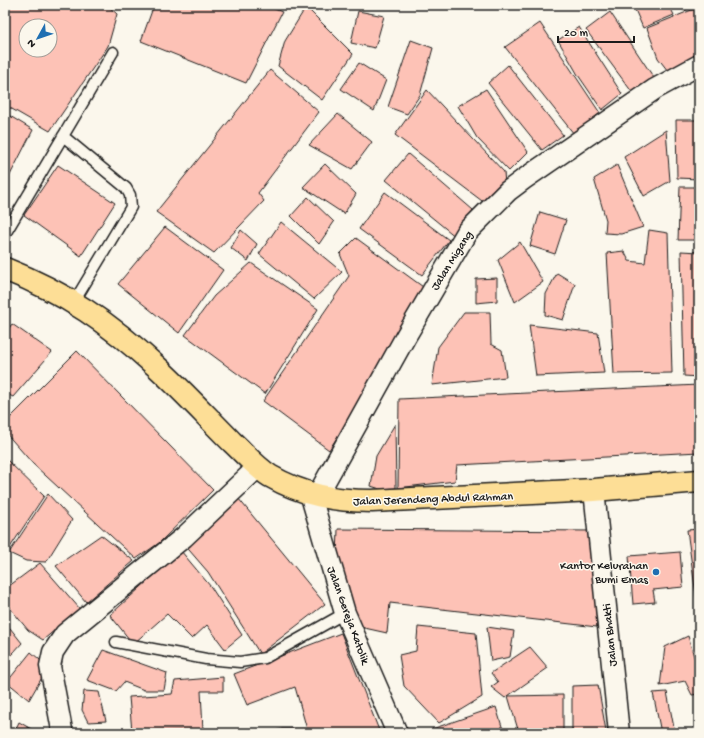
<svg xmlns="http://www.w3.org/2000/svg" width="704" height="738" font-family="'Gochi Hand',sans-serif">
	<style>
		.building { fill: #fdc2b6; stroke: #1c1c1c; fill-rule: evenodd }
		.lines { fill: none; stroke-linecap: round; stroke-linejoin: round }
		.service-casing { stroke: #1c1c1c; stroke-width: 13 }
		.minor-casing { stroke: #1c1c1c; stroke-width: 23 }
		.trunk-casing { stroke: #1c1c1c; stroke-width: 25 }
		.service { stroke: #fbf7ec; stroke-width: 10 }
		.minor { stroke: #fbf7ec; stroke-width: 20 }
		.trunk { stroke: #fdde96; stroke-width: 22 }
		.poi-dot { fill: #1f6fb2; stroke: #fbf7ec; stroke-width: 1.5 }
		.labels { text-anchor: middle; stroke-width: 3; stroke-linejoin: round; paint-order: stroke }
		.street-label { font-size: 12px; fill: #1c1c1c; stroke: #fbf7ec }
		.poi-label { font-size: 12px; fill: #1c1c1c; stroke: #fbf7ec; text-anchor: end }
	</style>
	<rect width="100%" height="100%" fill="#fbf7ec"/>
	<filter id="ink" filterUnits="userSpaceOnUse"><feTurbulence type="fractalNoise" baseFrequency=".025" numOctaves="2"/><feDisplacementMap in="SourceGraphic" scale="8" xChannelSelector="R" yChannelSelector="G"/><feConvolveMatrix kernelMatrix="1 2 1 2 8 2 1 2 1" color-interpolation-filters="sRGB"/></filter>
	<g filter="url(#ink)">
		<path class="building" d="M5 5H107L117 14 108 46 50 131 5 105V68L9 60 5 56ZM26 26H50V50H26Z
			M154 5H265L282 12 246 83 141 41Z
			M633 5H669L674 15 643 28Z
			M681 5H696L684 11Z
			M306 7 353 54 322 100 278 66 285 41Z
			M699 7V60L671 75 658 58 647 28Z
			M358 11 384 16 375 48 351 43Z
			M610 12 654 78 632 92 586 30Z
			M540 23 600 113 574 134 505 47Z
			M579 27 622 94 602 110 578 75 558 40Z
			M411 40 433 48 420 95 407 114 388 107Z
			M359 63 386 80 374 111 341 89Z
			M508 65 563 135 542 150 488 83Z
			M270 70 319 112 258 193 264 201 214 253 156 212Z
			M486 89 528 152 509 171 477 138 458 106Z
			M427 90 504 172 505 184 486 204 395 135Z
			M5 113 33 130 5 185Z
			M338 114 372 142 352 169 309 145Z
			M676 120H699V179L677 178Z
			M666 130 670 181 644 196 624 157Z
			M408 154 473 210 456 237 386 180Z
			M325 164 356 194 344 214 303 187Z
			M58 165 115 203 81 256 24 215Z
			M617 165 643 227 621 234 605 233 606 220 594 179Z
			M680 187H699V240H678Z
			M385 192 449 240 422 275 359 229Z
			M308 197 334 222 319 244 291 216Z
			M540 212 566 220 555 254 530 246Z
			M281 222 342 272 314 299 259 254Z
			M165 227 223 270 179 333 118 284Z
			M241 230 257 244 248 261 231 248Z
			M649 230 668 233 672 373 614 374 607 253 624 251 629 261 645 263Z
			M356 238 430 292 329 450 263 401 349 276 340 254Z
			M520 242 543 282 515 302 498 260Z
			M681 251 699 252V377L684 376Z
			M251 263 318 309 265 394 185 335 214 296Z
			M557 273 575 284 563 320 545 315 546 294Z
			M497 278V301L476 303V279Z
			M464 312H490L491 344 502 350 506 377 432 385 438 347Z
			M12 324 52 352 13 397 5 393V333Z
			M529 325 598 333 604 373 536 376Z
			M77 351 213 490 159 543 136 559 33 464 5 432V423Z
			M699 385V452L457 465 455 481 398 488 399 399Z
			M395 424 396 488 380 489 371 486 376 456Z
			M6 459 44 496 5 555V459Z
			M48 494 72 520 46 562 26 561 9 553Z
			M238 498 325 604 260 654 208 572 183 543Z
			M338 529 591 531 597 627 390 603 387 633 360 627 336 583Z
			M699 529V617L687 530Z
			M101 535 134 561 86 602 56 566Z
			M181 551 211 587 242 635 225 649 207 625 192 639 167 614 133 644 110 615Z
			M680 552 683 587 653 590 655 602 633 604 629 556Z
			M40 563 80 609 43 640 28 630 5 602V589Z
			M6 623 22 643 5 662V624Z
			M418 627 476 633 482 697 439 723 404 686 399 655 416 651Z
			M487 627 514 631 510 657 491 661Z
			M341 633 380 733H308L295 687 247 705 234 674Z
			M688 636 695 660 699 659V694L692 695 685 681 660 686 665 647Z
			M530 647 548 668 505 698 491 687 498 682 491 673Z
			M103 650 167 673 164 690H144L124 682 116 691 87 680Z
			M31 652 48 667 29 700 7 682Z
			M223 677V691H201L203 730 132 732 129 697 172 694 175 681Z
			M598 685 606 731 572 733V686Z
			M84 691 99 692 106 721 88 722 82 710Z
			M667 692 675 733H661L653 693Z
			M563 695V733H519L508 696Z
			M496 707 504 733H434L432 729Z
			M19 722 38 733H14Z
			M243 729 244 733H217Z
			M282 729H305L306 733H267Z"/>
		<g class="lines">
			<defs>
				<path id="service" d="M63 136 126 188 130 195 131 207 74 302
					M5 234 113 52
					M116 642 206 659 240 662 265 658 345 613"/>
				<path id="minor" d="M594 490 619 733
					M310 493 345 613 397 733
					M317 496 406 336 467 232 508 191 524 179 655 89 699 65
					M62 730 50 666 53 652 65 634 184 537 258 467"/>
				<path id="trunk" d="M5 269C66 293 109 323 157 367 183 391 207 417 232 442 244 453 256 467 270 476 303 495 335 501 372 501L594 490 699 481"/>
			</defs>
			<use href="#service" class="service-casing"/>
			<use href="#minor" class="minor-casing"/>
			<use href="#trunk" class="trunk-casing"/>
			<use href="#service" class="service"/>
			<use href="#minor" class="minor"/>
			<use href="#trunk" class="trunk"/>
		</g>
	</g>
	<circle class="poi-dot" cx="656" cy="572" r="4"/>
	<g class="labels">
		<g class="street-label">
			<text transform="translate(451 260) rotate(-58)" y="4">Jalan Migang</text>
			<text transform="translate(433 498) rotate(-2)" y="4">Jalan Jerendeng Abdul Rahman</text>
			<text transform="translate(349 615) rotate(70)" y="4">Jalan Gereja Katolik</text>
			<text transform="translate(609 635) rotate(-96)" y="4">Jalan Bhakti</text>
		</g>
		<g class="poi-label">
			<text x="648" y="569">Kantor Kelurahan<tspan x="648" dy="14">Bumi Emas</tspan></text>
		</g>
	</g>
	<rect width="704" height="738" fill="none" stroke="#fbf7ec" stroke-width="20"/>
	<rect x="10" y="10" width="684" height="718" fill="none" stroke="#1c1c1c" stroke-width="1.5" filter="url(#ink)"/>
	<g transform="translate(38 38) rotate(230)"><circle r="19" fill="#fbf7ec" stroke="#a29f99"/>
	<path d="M0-3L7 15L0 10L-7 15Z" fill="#1f6fb2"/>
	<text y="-6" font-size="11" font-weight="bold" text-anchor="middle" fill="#1c1c1c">N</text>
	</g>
	<path d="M558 36v6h76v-6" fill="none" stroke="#1c1c1c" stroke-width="2"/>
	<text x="564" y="36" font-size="12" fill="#1c1c1c" stroke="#fbf7ec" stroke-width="3" paint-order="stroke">20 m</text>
</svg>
